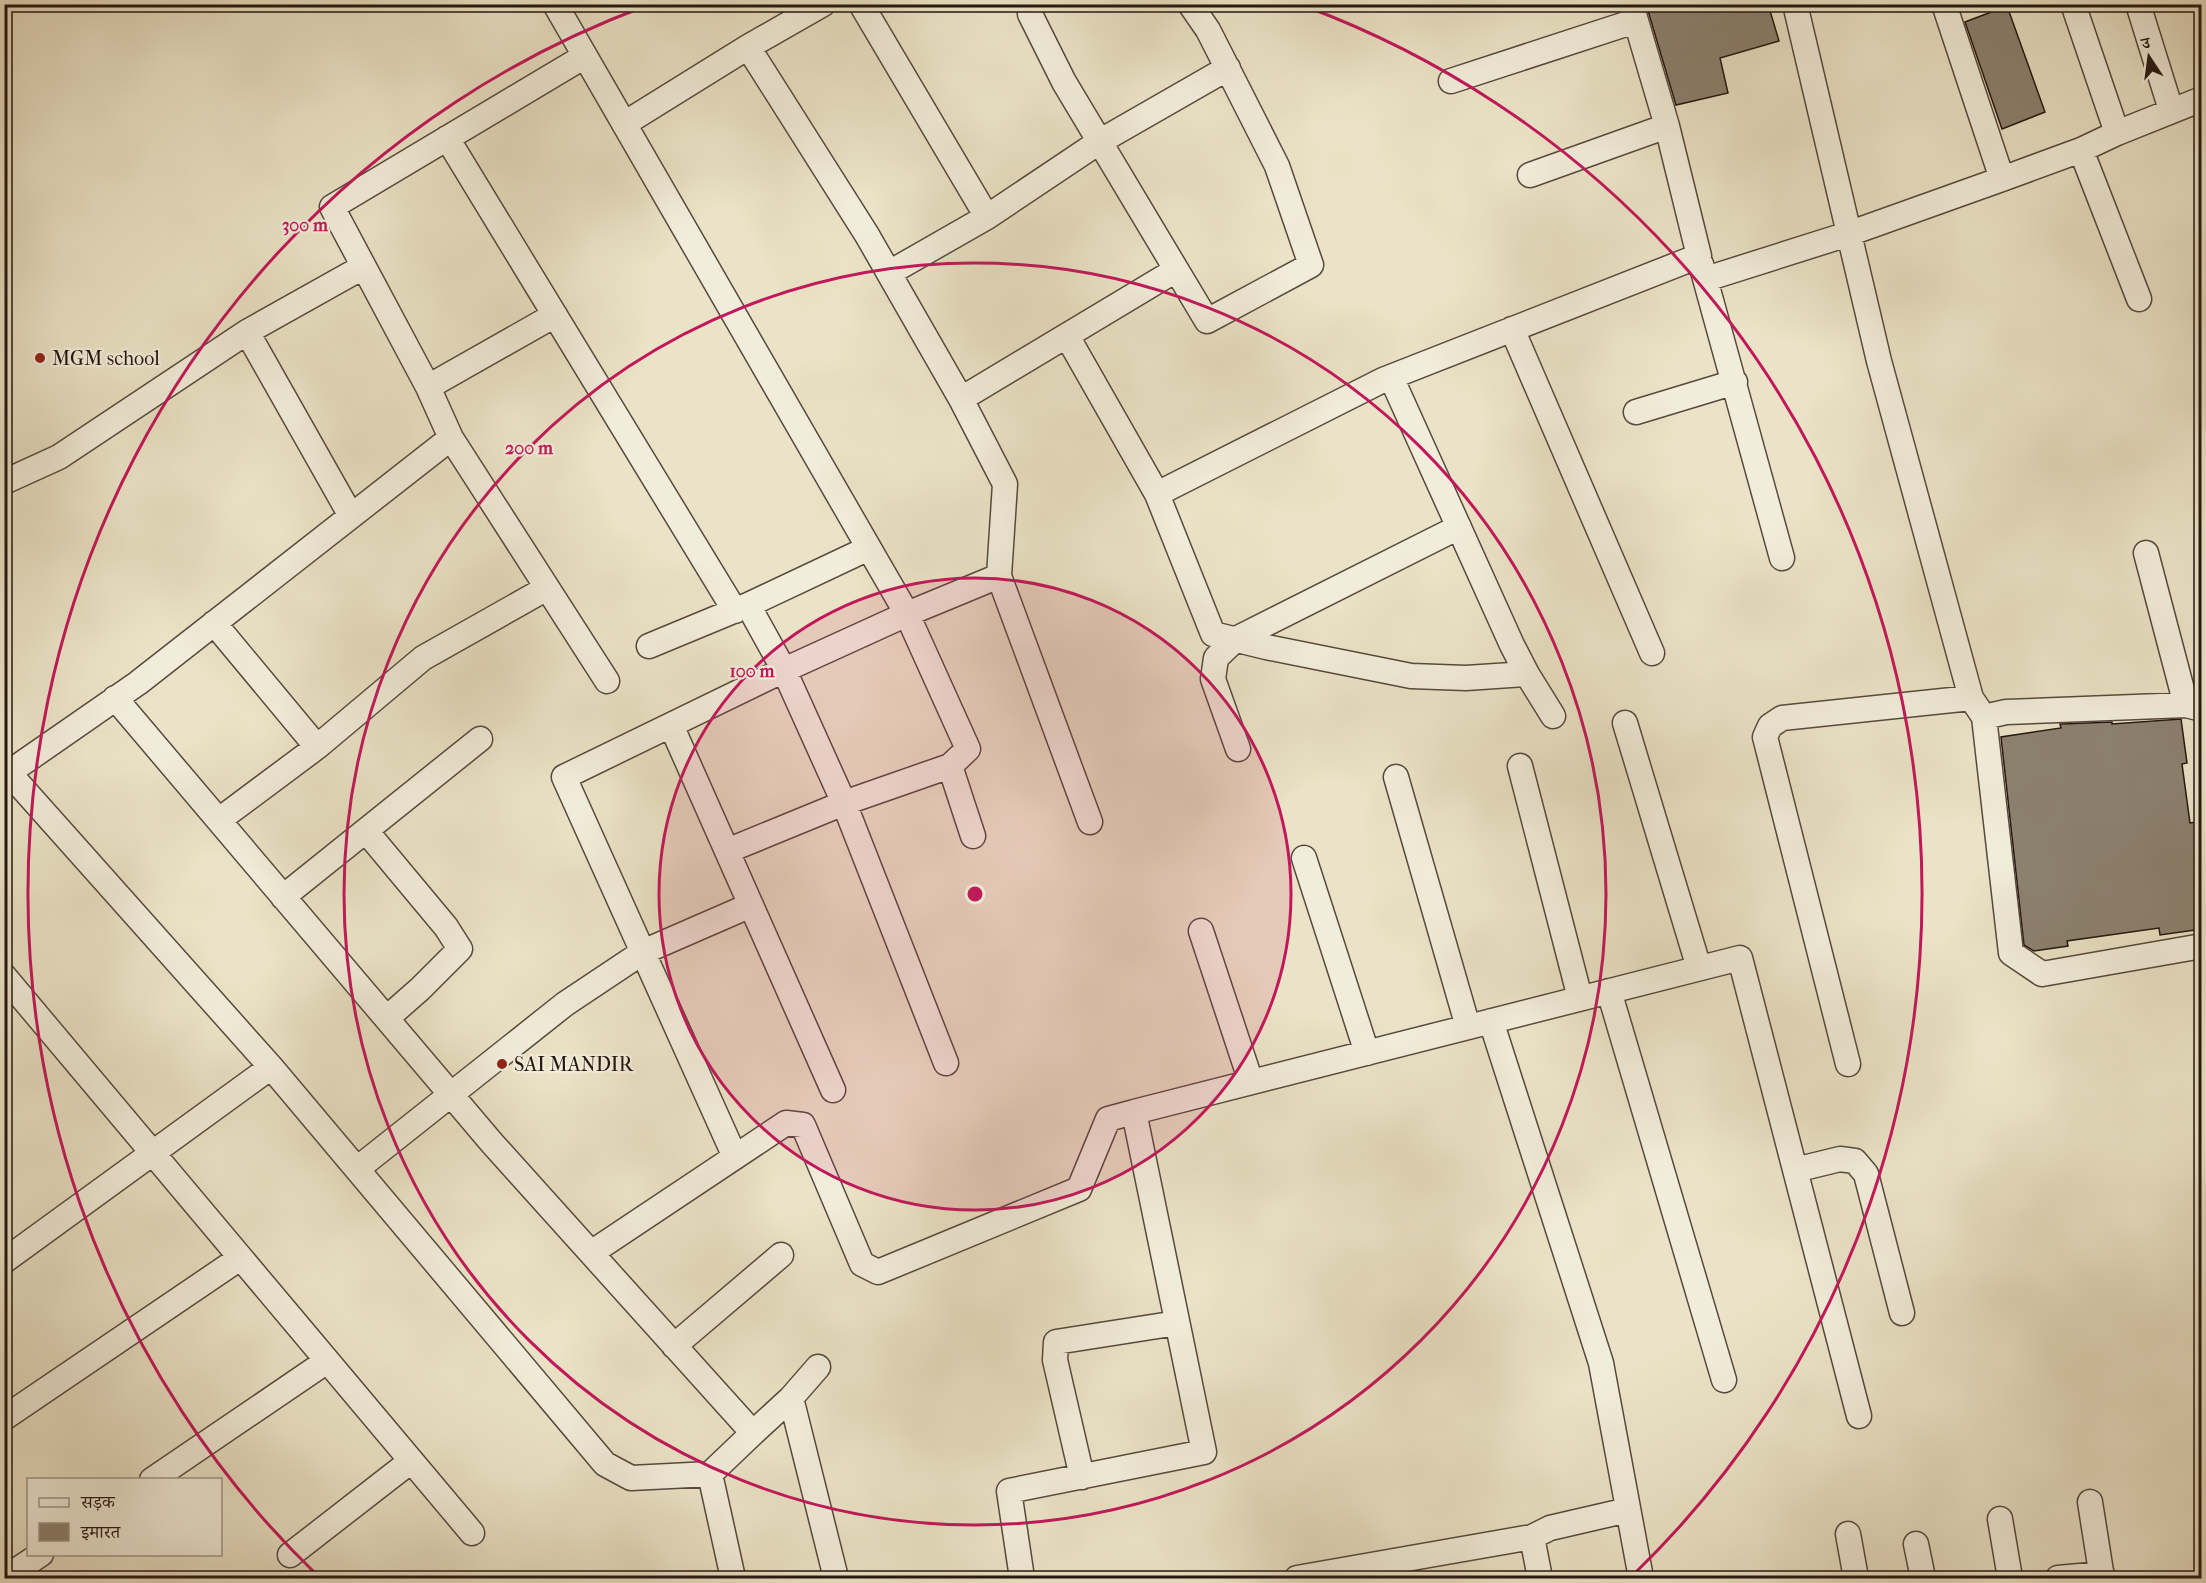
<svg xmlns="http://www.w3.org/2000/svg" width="2206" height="1583" font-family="'IM FELL French Canon','Noto Serif Devanagari',serif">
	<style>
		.building { fill: #8c8170; stroke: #251711; stroke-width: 1.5 }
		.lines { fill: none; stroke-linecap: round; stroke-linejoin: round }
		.street-casing { stroke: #564a3e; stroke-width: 27 }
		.street { stroke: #f2eddb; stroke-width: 24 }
		.ring { fill: none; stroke: #c2185b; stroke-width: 3 }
		.poi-dot { fill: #8f2418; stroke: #f2eddb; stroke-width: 2 }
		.labels { text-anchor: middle; stroke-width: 4.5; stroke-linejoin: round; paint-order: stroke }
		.poi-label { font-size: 20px; fill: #251711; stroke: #f2eddb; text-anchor: start }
		.centre { fill: #c2185b; stroke: #f2eddb; stroke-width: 3 }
		.ring-label { font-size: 18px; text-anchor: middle; font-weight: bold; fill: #c2185b; stroke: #f2eddb; stroke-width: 4.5; stroke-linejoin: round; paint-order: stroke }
	</style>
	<rect width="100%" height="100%" fill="#ebe3c7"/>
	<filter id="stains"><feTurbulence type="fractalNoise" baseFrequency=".00333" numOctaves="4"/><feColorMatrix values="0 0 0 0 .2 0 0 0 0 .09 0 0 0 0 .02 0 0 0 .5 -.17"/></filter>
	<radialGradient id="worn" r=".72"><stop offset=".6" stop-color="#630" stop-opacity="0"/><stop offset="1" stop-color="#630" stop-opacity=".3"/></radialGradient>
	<path class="building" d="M1646 4H1768L1779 41 1720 58 1728 93 1676 105Z
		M2007 6 2045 112 2002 129 1965 22Z
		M2181 719 2187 763 2182 764 2190 823 2196 822 2202 861V871L2198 872 2202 896V929L2160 935 2159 928 2067 941 2068 946 2034 951 2024 945 2001 737 2061 728 2060 724H2062L2112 722V724Z"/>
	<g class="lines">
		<defs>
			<path id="street" d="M555 4 907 614 999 576 1090 822
				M861 4 987 217 1099 142 1228 68
				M1030 4V14L1064 82 1207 321 1311 265 1277 166 1208 30 1190 4
				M1795 4 1879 361 1971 698 1984 717 2006 712 2186 705 2202 709
				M1944 4 2002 179
				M2073 4 2117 133
				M2138 4 2171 110
				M748 47 823 4
				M585 56 332 207 428 387 451 438 607 681
				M1451 81 1635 21
				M624 124 748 47 867 235 961 399 1005 484 999 576
				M447 138 735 611
				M2081 150 2139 299
				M1530 175 1667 126
				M1701 264 1782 558
				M889 273 987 217
				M1706 279 1848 234 2002 179 2081 150 2117 133 2202 99
				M1512 329 1652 653
				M247 332 351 516
				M1067 336 1157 494 1383 380 1699 256 1667 126 1631 4
				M428 387 555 315
				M961 399 1176 270
				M1636 412 1735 382
				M4 482 59 457 247 332 363 267
				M1157 494 1213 634 1266 647 1411 676 1466 678 1527 674 1512 645 1391 377
				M2146 553 2186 705
				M748 605 869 548
				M214 623 317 747 423 658 547 588
				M649 646 748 605 784 670 564 777 735 1157
				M1527 674 1553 716
				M115 698 492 1143 753 1433 710 1474 733 1578
				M1984 717 2011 953 2042 974 2202 946
				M1625 723 1699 968
				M671 725 833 1090
				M1238 749 1213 679 1216 658 1236 639 1459 527
				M4 765 9 773 271 1067
				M950 766 973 836
				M1520 766 1580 998
				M4 776 138 683 451 438
				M1396 777 1468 1027
				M219 820 317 747
				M366 831 446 927 460 949 420 989 387 1018
				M727 851 844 803 950 766 968 749 907 614 784 670 844 803 946 1063
				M1304 858 1367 1053
				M283 897 480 739
				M1201 931 1251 1082
				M4 976 472 1533
				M1609 991 1724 1380
				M1491 1021 1601 1363 1641 1578
				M1848 1064 1765 737 1770 726 1782 718 1971 698
				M1134 1112 1740 958 1859 1416
				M357 1169 565 1004 643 952 751 905
				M1795 1170 1840 1159 1855 1161 1866 1174 1902 1313
				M591 1253 786 1123 803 1125 862 1264 878 1272 1079 1189 1108 1119 1134 1112 1204 1452 1009 1491 1022 1578
				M4 1261 271 1067 605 1464 631 1478 710 1474
				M674 1346 781 1255
				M791 1398 818 1367
				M4 1418 240 1258
				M753 1433 791 1398 836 1578
				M1082 1477 1055 1360 1056 1342 1177 1323
				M152 1480 327 1361
				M2090 1502 2102 1578
				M2000 1519 2010 1578
				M1848 1534 1856 1578
				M1532 1537 1540 1578
				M1916 1544 1923 1578
				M290 1555 411 1461
				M5 1578 41 1554
				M1297 1578 1532 1537 1550 1528 1628 1510
				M2058 1578 2102 1574"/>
		</defs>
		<use href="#street" class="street-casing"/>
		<use href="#street" class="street"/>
	</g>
	<circle cx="975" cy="894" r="316" fill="#c2185b" fill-opacity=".12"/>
	<g class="ring">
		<circle cx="975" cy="894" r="316"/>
		<circle cx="975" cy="894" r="631"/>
		<path d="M317 1575A947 947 0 0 1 643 7M1307 7A947 947 0 0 1 1633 1575"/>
	</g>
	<g class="poi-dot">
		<circle cx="40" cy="358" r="6"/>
		<circle cx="502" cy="1064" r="6"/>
	</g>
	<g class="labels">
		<g class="poi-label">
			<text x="52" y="365">MGM school</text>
			<text x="514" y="1071">SAI MANDIR</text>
		</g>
	</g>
	<circle cx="975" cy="894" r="9" class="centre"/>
	<g class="ring-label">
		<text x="305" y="231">300 m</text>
		<text x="529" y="454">200 m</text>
		<text x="752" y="677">100 m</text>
	</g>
	<rect width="2206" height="1583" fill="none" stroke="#ebe3c7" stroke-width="24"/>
	<rect x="6" y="6" width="2194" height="1571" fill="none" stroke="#251711" stroke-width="3"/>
	<rect x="12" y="12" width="2182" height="1559" fill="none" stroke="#251711" stroke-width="1.5"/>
	<rect x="27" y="1478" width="195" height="78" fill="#f2eddb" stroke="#a0978a" stroke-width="1.5"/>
	<rect x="39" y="1498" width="30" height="9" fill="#f2eddb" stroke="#a0978a" stroke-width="1.5"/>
	<text x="81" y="1508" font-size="18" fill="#251711">सड़क</text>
	<rect x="39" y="1523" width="30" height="18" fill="#8c8170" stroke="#a0978a" stroke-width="1.5"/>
	<text x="81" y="1538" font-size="18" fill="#251711">इमारत</text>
	<g transform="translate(2149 57) rotate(347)" stroke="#f2eddb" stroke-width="4.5" paint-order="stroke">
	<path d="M0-4.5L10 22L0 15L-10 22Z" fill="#251711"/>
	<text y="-9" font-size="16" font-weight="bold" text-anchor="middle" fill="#251711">उ</text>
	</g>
	<rect width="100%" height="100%" filter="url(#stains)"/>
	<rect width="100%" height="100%" fill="url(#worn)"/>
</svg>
